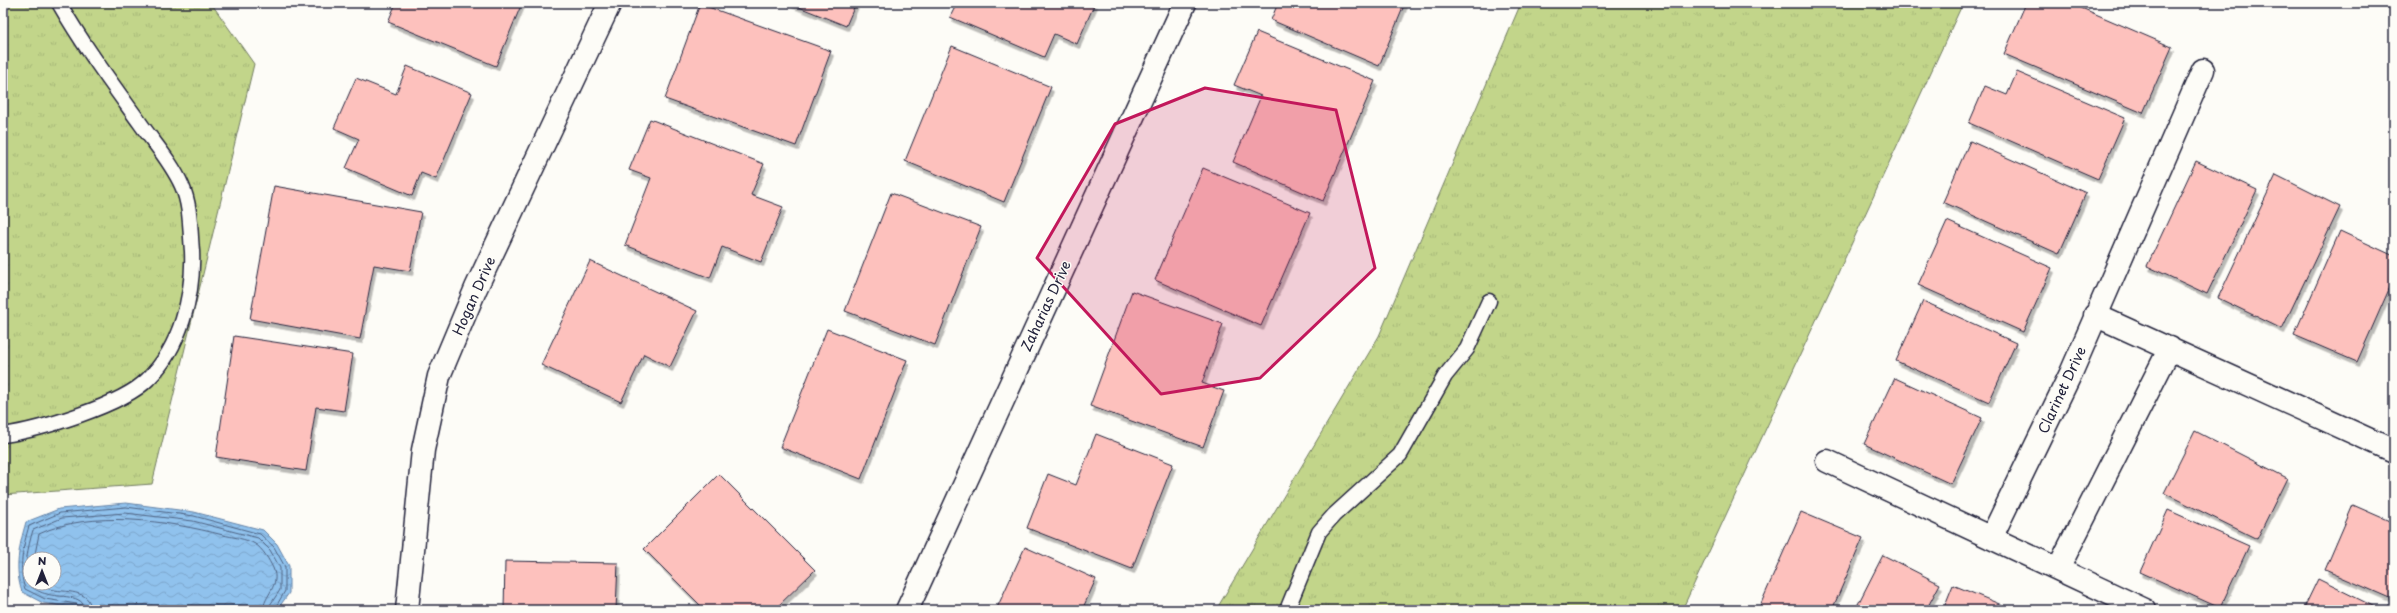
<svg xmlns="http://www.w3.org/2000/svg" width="2397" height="613" font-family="'Playpen Sans',sans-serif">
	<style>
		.grass { fill: url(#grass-tufts); stroke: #727c62 }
		.water { fill: url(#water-waves); stroke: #6482a6; fill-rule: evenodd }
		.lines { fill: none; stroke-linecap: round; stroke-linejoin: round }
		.shore { stroke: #4e6282; stroke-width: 1 }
		.building { fill: #fdc1bd; stroke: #22223b; filter: url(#shadow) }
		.service-casing { stroke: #22223b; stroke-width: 17 }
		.minor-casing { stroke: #22223b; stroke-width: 25 }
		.service { stroke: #fdfcf7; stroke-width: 14 }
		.minor { stroke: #fdfcf7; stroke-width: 22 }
		.marked { fill: #c2185b; fill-opacity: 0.2; stroke: #c2185b; stroke-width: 3; stroke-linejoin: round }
		.labels { text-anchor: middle; stroke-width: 3; stroke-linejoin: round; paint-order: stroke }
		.street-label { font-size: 14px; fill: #22223b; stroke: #fdfcf7 }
	</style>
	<defs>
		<pattern id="grass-tufts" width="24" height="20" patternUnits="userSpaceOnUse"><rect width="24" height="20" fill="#c2d58a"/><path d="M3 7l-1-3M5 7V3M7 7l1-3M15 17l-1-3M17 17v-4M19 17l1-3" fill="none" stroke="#a6b778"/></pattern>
		<pattern id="water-waves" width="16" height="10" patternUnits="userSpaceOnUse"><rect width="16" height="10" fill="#90c2ed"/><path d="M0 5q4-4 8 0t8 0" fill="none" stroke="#7ca6cc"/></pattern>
		<filter id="shadow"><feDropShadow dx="2.5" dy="4.5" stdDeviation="0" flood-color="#0004"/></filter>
	</defs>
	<rect width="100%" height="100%" fill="#fdfcf7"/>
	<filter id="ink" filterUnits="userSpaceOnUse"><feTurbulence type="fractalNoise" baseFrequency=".025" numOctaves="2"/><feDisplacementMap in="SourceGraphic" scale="8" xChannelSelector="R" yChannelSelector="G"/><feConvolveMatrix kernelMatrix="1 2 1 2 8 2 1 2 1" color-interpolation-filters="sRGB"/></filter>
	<g filter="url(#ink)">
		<path class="grass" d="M3 3H211L254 64 152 484 3 495Z
			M1521 3H1963L1682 610H1216L1379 336Z"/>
		<path class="water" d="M126 503 194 512 263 530 277 544 289 566V593L277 610H88L43 603 22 592C14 569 19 546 26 522L59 509ZM30 559H54V583H30Z"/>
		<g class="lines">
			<path class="shore" d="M34 559 39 534C91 509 169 521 223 535 232 537 247 539 255 544 263 549 269 560 273 568 281 586 264 595 263 610
				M37 583C41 585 45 587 49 589 64 593 91 588 91 610
				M80 610 77 604 45 599 25 589C18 569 23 546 29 526L60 513 126 507 194 516 260 534 274 547 285 567V591L274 610
				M85 610C84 593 58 598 47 594 41 593 34 589 29 585 23 568 28 547 33 530L62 518 125 513 193 521 258 538 270 550 280 568V590L270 605 269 610"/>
		</g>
		<path class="building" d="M396 3H522L496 66 388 22Z
			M789 3H856L846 26Z
			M957 3H1095L1077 44 1054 34 1044 57 950 17Z
			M1278 3H1405L1379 66 1271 20Z
			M2026 3H2070L2172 47 2143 113 2004 54Z
			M700 4 831 51 796 146 665 99Z
			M1257 32 1375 81 1323 201 1233 162 1261 96 1234 85Z
			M952 46 1051 87 1004 202 905 161Z
			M407 66 472 93 436 179 421 173 412 196 346 168 359 139 334 128 356 78 396 94Z
			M2017 72 2125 118 2098 179 1969 123 1985 86 2007 95Z
			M650 119 764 164 751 195 783 207 761 262 722 247 710 278 625 245 651 178 629 170Z
			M1970 141 2086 193 2059 254 1943 202Z
			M2196 161 2257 190 2207 294 2147 266Z
			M1203 168 1310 213 1261 326 1155 280Z
			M2276 175 2340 207 2282 329 2218 298Z
			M274 186 421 212 410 271 374 265 360 339 250 319Z
			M891 193 981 227 935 345 845 311Z
			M1947 221 2052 268 2023 332 1918 285Z
			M2340 231 2394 256V278L2357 362 2294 335Z
			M590 261 697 311 670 367 644 354 621 402 541 365Z
			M1132 291 1223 324 1202 383 1224 391 1203 447 1090 406Z
			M1923 301 2016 343 1989 402 1896 361Z
			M827 329 907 360 861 479 780 447Z
			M234 336 353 354 344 411 316 407 306 471 216 457Z
			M1895 378 1982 418 1951 484 1864 444Z
			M2195 431 2287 478 2257 539 2164 493Z
			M1096 434 1173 464 1132 569 1027 528 1048 474 1076 485Z
			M719 474 815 570 774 610H705L644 549Z
			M2353 505 2394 523V600L2325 570Z
			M2168 510 2249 546 2220 608 2140 572Z
			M1801 512 1863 538 1832 610H1763L1759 608Z
			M1025 547 1096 579 1082 610H996Z
			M1883 555 1940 584 1926 610H1855Z
			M505 561 618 563 616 610H504Z
			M2318 579 2381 610H2303Z
			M1953 585 2014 610H1943Z"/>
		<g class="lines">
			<defs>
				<path id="service" d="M3 435C39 430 123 405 148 379 180 348 194 295 192 251 190 230 191 206 182 186 172 163 154 143 140 123 112 84 83 45 59 3
					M1287 610 1319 532 1334 515 1400 455 1445 376 1467 349 1489 301"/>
				<path id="minor" d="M2095 315 2394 451
					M1827 461 2145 610
					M1991 538 2071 373 2203 70
					M2058 569 2170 348
					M407 610 423 450 439 376 476 288 610 3
					M907 610 1185 3"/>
			</defs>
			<use href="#service" class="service-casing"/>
			<use href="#minor" class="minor-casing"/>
			<use href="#service" class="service"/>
			<use href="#minor" class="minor"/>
		</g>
	</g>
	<path class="marked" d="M1205 88 1336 110 1375 268 1260 378 1161 394 1037 258 1115 124Z"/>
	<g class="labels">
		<g class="street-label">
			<text transform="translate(474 296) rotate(-66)" y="5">Hogan Drive</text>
			<text transform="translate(1046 306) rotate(-65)" y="5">Zaharias Drive</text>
			<text transform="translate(2062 390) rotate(-65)" y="5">Clarinet Drive</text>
		</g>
	</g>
	<rect width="2397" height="613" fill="none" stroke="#fdfcf7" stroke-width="16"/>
	<rect x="8" y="8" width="2381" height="597" fill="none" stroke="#22223b" stroke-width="1.5" filter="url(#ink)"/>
	<g transform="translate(42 571)"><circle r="19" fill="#fdfcf7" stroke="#a5a5ac"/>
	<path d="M0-3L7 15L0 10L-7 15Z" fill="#22223b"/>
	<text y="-6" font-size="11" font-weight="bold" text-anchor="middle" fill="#22223b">N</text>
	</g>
</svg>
